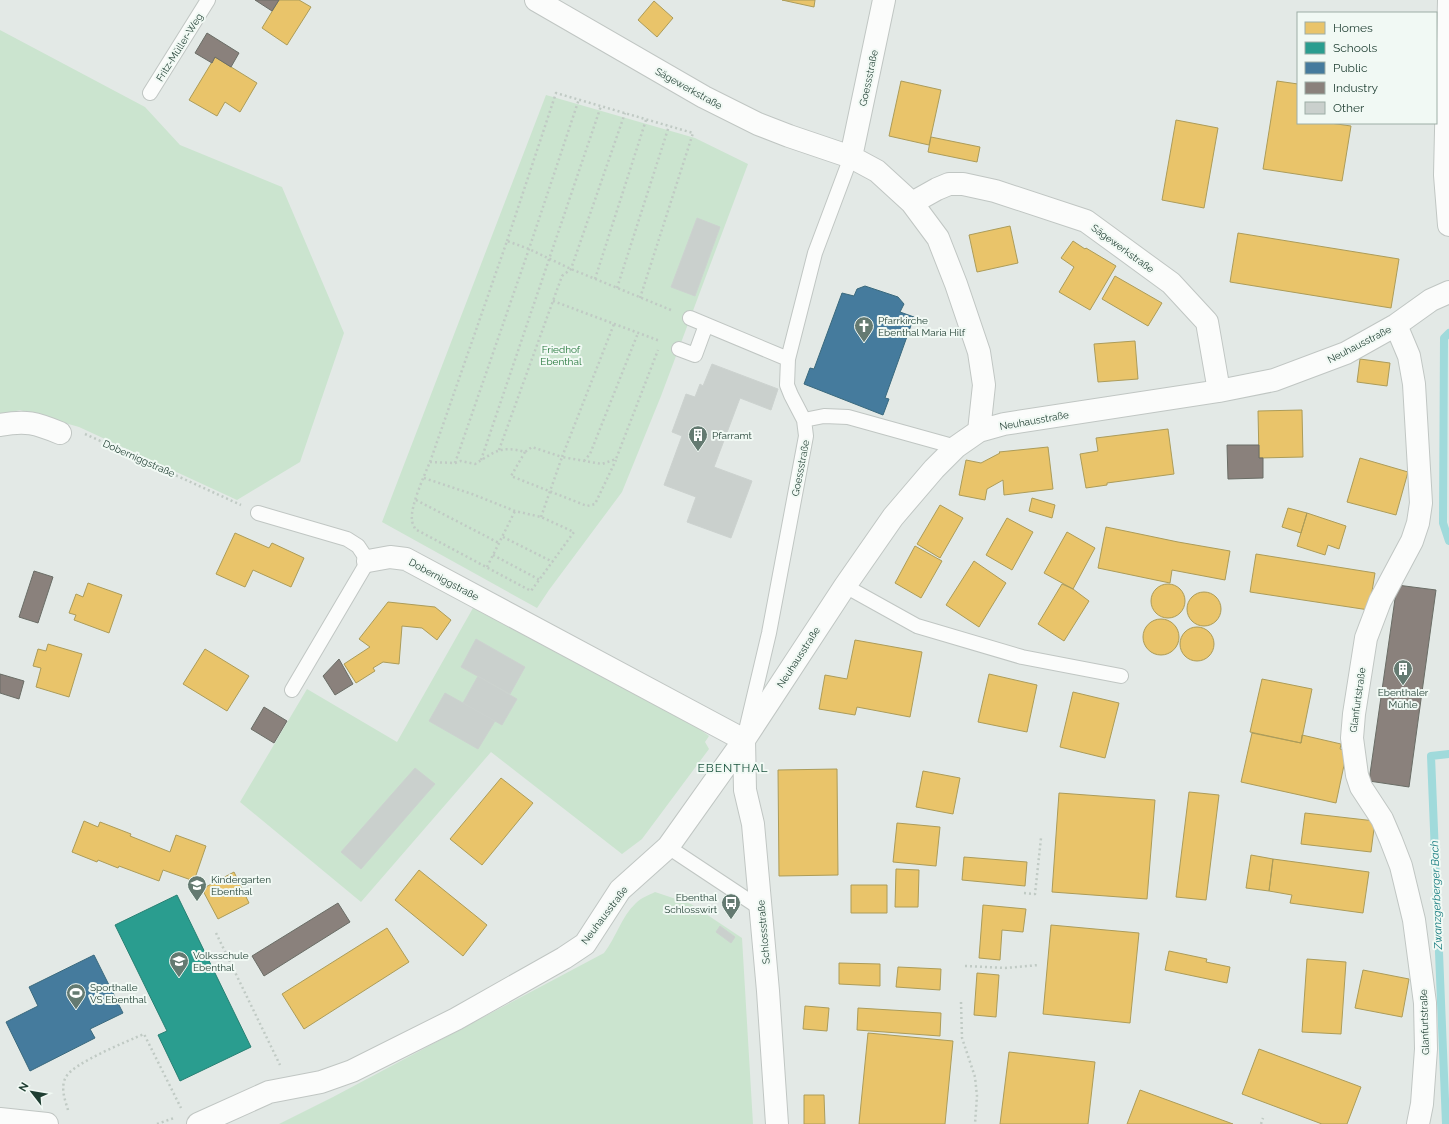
<svg xmlns="http://www.w3.org/2000/svg" width="1449" height="1124" font-family="Raleway,sans-serif">
	<style>
		.green { fill: #cbe4cf }
		.homes { fill: #e9c46a; stroke: #ac9c59 }
		.schools { fill: #2a9d8f; stroke: #278073 }
		.public { fill: #457b9d; stroke: #3a697d }
		.industry { fill: #8a817c; stroke: #6a6d66 }
		.lines { fill: none; stroke-linecap: round; stroke-linejoin: round }
		.stream { stroke: #a0dadb; stroke-width: 8 }
		.building { fill: #cad0cd; stroke: #ccd2cf }
		.service-casing { stroke: #c0c6c3; stroke-width: 16 }
		.minor-casing { stroke: #c0c6c3; stroke-width: 24 }
		.path { stroke: #c0cac4; stroke-width: 2.5; stroke-dasharray: 2 3; stroke-linecap: butt }
		.service { stroke: #fbfcfb; stroke-width: 14 }
		.minor { stroke: #fbfcfb; stroke-width: 22 }
		.labels { text-anchor: middle; stroke-width: 4; stroke-linejoin: round; paint-order: stroke }
		.street-label { font-size: 10px; fill: #1f3e32; stroke: #f1f9f4 }
		.poi-label { font-size: 10px; fill: #1f3e32; stroke: #f1f9f4; text-anchor: start }
		.park-label { font-size: 10px; fill: #26783c; stroke: #f1f9f4 }
		.water-label { font-size: 11px; font-style: italic; fill: #157b7f; stroke: #f1f9f4 }
		.quarter-label { font-size: 12px; letter-spacing: 1px; fill: #1a523d; stroke: #f1f9f4 }
	</style>
	<rect width="100%" height="100%" fill="#e3e9e6"/>
	<path class="green" d="M0 30 145 107 180 145 282 187 344 333 300 462 237 500 79 427 20 410 0 415Z
		M546 95 695 138 748 164 661 396 622 492 549 590 537 608 382 522Z
		M473 608 698 728 709 736 705 742 709 749 642 839 622 854 491 752 361 902 240 802 307 689 397 742Z
		M655 892 691 904 742 938 753 1124H279L333 1097 604 953C616 938 621 917 636 903 641 898 649 895 655 892Z"/>
	<path class="homes" d="M279 0H299L311 7 287 45 262 28Z
		M782 0H815L814 7Z
		M654 1 673 18 657 37 638 20Z
		M215 57 257 83 240 112 225 102 217 116 189 100Z
		M901 81 941 90 929 145 889 136Z
		M1277 81 1298 84V123H1330L1351 126 1342 181 1263 169Z
		M1176 120 1218 128 1204 208 1162 200Z
		M931 137 980 147 977 162 928 152Z
		M1010 226 1018 263 977 272 969 235Z
		M1238 233 1399 259 1391 308 1230 282Z
		M1073 241 1085 249 1086 248 1116 266 1090 310 1059 292 1074 267 1061 258Z
		M1115 276 1162 303 1148 326 1102 299Z
		M1135 341 1138 379 1098 382 1094 344Z
		M1360 359 1390 363 1387 386 1357 382Z
		M1302 410 1303 457 1259 458 1258 411Z
		M1168 429 1174 474 1107 483V485L1086 488 1080 454 1098 451 1096 438Z
		M1048 447 1053 489 1004 495 1003 480 987 489 985 500 959 495 966 460 981 463 1000 453 999 452Z
		M1360 458 1408 472 1396 515 1347 502Z
		M1032 498 1055 505 1052 518 1029 511Z
		M940 505 963 518 940 558 917 544Z
		M1288 508 1307 513 1301 533 1282 527Z
		M1307 513 1346 526 1339 549 1328 545 1325 555 1297 546Z
		M1007 518 1033 532 1012 570 986 555Z
		M1106 527 1178 542 1230 551 1225 580 1172 570 1170 583 1098 568Z
		M1067 532 1095 548 1073 589 1044 573Z
		M235 533 269 548 272 543 304 558 291 587 253 570 245 587 216 574Z
		M915 546 942 561 921 598 895 583Z
		M1256 554 1375 573 1369 610 1250 592Z
		M974 561 1006 583 979 627 946 605Z
		M88 583 122 595 109 633 74 620 76 615 69 613 76 594 83 597Z
		M1151 601a17 17 0 1 1 34 0a17 17 0 1 1-34 0Z
		M1062 584 1073 589 1089 601 1064 641 1038 624Z
		M1187 609a17 17 0 1 1 34 0a17 17 0 1 1-34 0Z
		M388 602 435 607 451 620 437 640 422 628 402 626 399 664 383 662 373 668 375 671 356 683 344 664 370 647 359 639Z
		M1143 637a18 18 0 1 1 36 0a18 18 0 1 1-36 0Z
		M1180 644a17 17 0 1 1 34 0a17 17 0 1 1-34 0Z
		M855 640 922 652 910 717 857 707 855 715 819 709 825 675 847 679Z
		M48 644 82 654 69 697 36 687 41 668 33 666 38 649 46 651Z
		M205 649 249 676 227 711 183 684Z
		M989 674 1037 685 1027 732 978 722Z
		M1262 679 1312 689 1301 743 1250 732Z
		M1073 692 1119 703 1105 758 1060 747Z
		M1252 733 1301 743 1302 735 1341 744 1340 749 1347 751 1336 803 1241 782Z
		M837 769 838 875 779 876 778 770Z
		M923 771 960 778 953 814 916 807Z
		M501 778 533 803 482 865 450 839Z
		M1189 792 1219 795 1206 900 1176 897Z
		M1059 793 1155 800 1147 899 1052 892Z
		M1305 813 1375 821 1371 852 1301 844Z
		M84 821 98 827 100 822 131 834 130 836 170 852 176 835 206 846 194 881 163 870 159 881 119 866 118 868 98 860 97 862 72 852Z
		M897 823 940 827 936 866 893 862Z
		M1251 855 1273 859 1269 891 1246 888Z
		M964 857 1027 862 1025 886 962 880Z
		M1273 859 1369 872 1363 913 1290 903 1292 895 1269 891Z
		M896 869 919 870 918 907H895Z
		M419 870 487 925 463 956 395 900Z
		M234 872 249 903 218 919 202 889Z
		M851 885H887V913H851Z
		M983 905 1026 909 1023 932 1002 930 1000 960 979 958Z
		M1051 925 1139 933 1130 1023 1043 1014Z
		M387 928 409 962 304 1029 282 994Z
		M1169 951 1207 959 1206 962 1230 967 1227 983 1165 970Z
		M1307 959 1346 962 1341 1034 1302 1032Z
		M839 963 880 964V986L839 984Z
		M898 967 941 969 940 990 896 987Z
		M1363 970 1409 979 1402 1017 1355 1008Z
		M977 973 999 975 996 1017 974 1015Z
		M805 1006 829 1008 827 1031 803 1029Z
		M858 1008 941 1013 940 1036 857 1030Z
		M868 1033 953 1041 945 1124H859Z
		M1259 1049 1361 1087 1347 1124H1322L1242 1094Z
		M1009 1052 1095 1062 1088 1124H1000Z
		M1140 1090 1233 1124H1127Z
		M804 1095H824L825 1124H804Z"/>
	<path class="schools" d="M177 895 251 1047 180 1081 158 1035 167 1031 115 925Z"/>
	<path class="public" d="M865 286 898 297 904 304 900 312 914 317 885 398 889 399 883 415 804 384 810 368 814 369 842 293 854 296 857 289Z
		M94 955 123 1013 90 1029 95 1038 30 1071 6 1022 38 1006 29 987Z"/>
	<path class="industry" d="M255 0H279L272 11Z
		M207 33 239 53 231 67 215 57 212 63 195 53Z
		M1227 445H1259V458H1263V478L1228 479Z
		M34 571 53 577 38 623 19 617Z
		M1397 585 1436 590 1409 787 1369 781Z
		M339 659 353 684 335 695 323 676Z
		M0 674 24 681 19 699 0 693Z
		M264 707 287 721 274 743 251 729Z
		M338 903 350 922 264 976 252 956Z"/>
	<g class="lines">
		<path class="stream" d="M1449 333 1444 338 1443 523 1449 541
			M1446 1124 1431 756 1449 754"/>
	</g>
	<path class="building" d="M697 218 720 227 695 296 671 287Z
		M712 364 778 389 771 410 740 398 714 467 752 481 731 538 687 522 696 497 664 485 682 436 672 432 686 394 695 397 700 384 703 386Z
		M476 639 525 667 510 694 461 667Z
		M478 676 517 699 502 725 463 703Z
		M445 693 495 721 478 749 429 721Z
		M415 768 435 784 361 869 341 852Z
		M720 926 735 937 731 943 716 932Z"/>
	<g class="lines">
		<defs>
			<path id="service" d="M150 93 208 0
				M690 318 788 359
				M679 349 695 355 706 325
				M804 420 824 416 848 417 956 447
				M258 513 347 539 358 546 368 561 292 690
				M845 586 917 626 1022 657 1121 676
				M747 726 769 633 806 436 804 420 791 395 787 385 788 359 815 253 851 157
				M668 847 760 908"/>
			<path id="minor" d="M536 0 704 97 758 124 789 136 851 157 877 171 912 203 938 238 956 284 979 352 984 385 979 431
				M1449 0 1445 175 1449 225
				M851 157 884 0
				M912 203 937 189 949 184H963L995 191 1086 221 1171 283 1207 322 1219 391
				M1396 325 1409 356 1414 384 1421 503 1418 523 1412 541 1380 601 1366 638 1354 714 1352 738 1357 775 1361 787 1382 819 1391 840 1401 866 1414 920 1425 1003 1426 1049 1422 1104 1418 1124
				M0 425C26 420 36 423 60 433
				M368 561 390 557 406 559 744 740
				M744 740 745 790 753 824 768 991 777 1124
				M0 1119 47 1124
				M198 1124 269 1092 321 1082 352 1071 456 1019 564 958 585 944 620 890 668 847 744 740 845 586 893 517 934 469 956 447 979 431 1004 424 1219 391 1274 380 1346 353 1396 325 1431 300 1449 292"/>
		</defs>
		<use href="#service" class="service-casing"/>
		<use href="#minor" class="minor-casing"/>
		<path class="path" d="M507 241 556 93 693 133 640 298
			M595 279 646 120
			M617 288 669 126
			M553 301 660 341
			M85 434 241 505
			M499 450 562 276 571 269 625 113
			M525 452 511 476 587 506 595 504 616 460
			M481 460 601 106
			M584 461 590 454 638 333
			M430 462 455 463 529 249 579 99
			M455 463 461 461 475 464C495 452 500 445 525 452L532 447 562 457 614 324
			M424 478 472 494 515 511 541 517 574 532 531 591 415 529C414 526 412 523 412 520 410 507 424 476 430 462L507 241 529 249 571 269 671 310
			M416 500 499 543
			M541 517 562 457 602 464 616 459 658 350
			M503 537 553 562
			M493 555 540 580
			M487 567 515 511
			M1024 893 1035 894 1041 838
			M216 933 280 1065
			M965 966 1005 968 1039 965
			M961 1002 962 1038 975 1077 977 1096 975 1124
			M68 1110C65 1100 60 1087 66 1077 73 1063 128 1041 144 1034L181 1108
			M157 1124 174 1118
			M1261 1124 1263 1118"/>
		<use href="#service" class="service"/>
		<use href="#minor" class="minor"/>
	</g>
	<defs>
		<symbol id="church-pin" viewBox="-11 -11 22 30"><path d="M0 17L-7.5 6A9.5 9.5 0 1 1 7.5 6Z" fill="#647a71" stroke="#f1f9f4"/><path d="M-1.2-6h2.4v3.5h3.3v2.4h-3.3V6h-2.4V-.1h-3.3v-2.4h3.3Z" fill="#fff"/></symbol>
		<symbol id="building-pin" viewBox="-11 -11 22 30"><path d="M0 17L-7.5 6A9.5 9.5 0 1 1 7.5 6Z" fill="#647a71" stroke="#f1f9f4"/><path d="M-4-6H4V6H1V3H-1V6H-4ZM-2.5-4.3h1.7v1.8h-1.7ZM.8-4.3h1.7v1.8H.8ZM-2.5-1h1.7V.8h-1.7ZM.8-1h1.7V.8H.8Z" fill="#fff"/></symbol>
		<symbol id="school-pin" viewBox="-11 -11 22 30"><path d="M0 17L-7.5 6A9.5 9.5 0 1 1 7.5 6Z" fill="#647a71" stroke="#f1f9f4"/><path d="M0-5L7-2L0 1L-7-2ZM-4 1L0 2.5L4 1V4Q0 6-4 4Z" fill="#fff"/></symbol>
		<symbol id="bus-pin" viewBox="-11 -11 22 30"><path d="M0 17L-7.5 6A9.5 9.5 0 1 1 7.5 6Z" fill="#647a71" stroke="#f1f9f4"/><path d="M-5-6H5V4H4V6H2V4H-2V6H-4V4H-5ZM-3.5-4V0h7V-4ZM-3.5 1.2v1.5H-2V1.2ZM2 1.2v1.5H3.5V1.2Z" fill="#fff"/></symbol>
		<symbol id="stadium-pin" viewBox="-11 -11 22 30"><path d="M0 17L-7.5 6A9.5 9.5 0 1 1 7.5 6Z" fill="#647a71" stroke="#f1f9f4"/><path d="M0-5a6.5 5 0 1 0 0 10a6.5 5 0 1 0 0-10ZM-3.5-1.8h7v3.6h-7Z" fill="#fff"/></symbol>
	</defs>
	<g fill-rule="evenodd">
		<use href="#church-pin" x="853" y="315" width="22" height="30"/>
		<use href="#building-pin" x="687" y="424" width="22" height="30"/>
		<use href="#building-pin" x="1392" y="658" width="22" height="30"/>
		<use href="#school-pin" x="186" y="874" width="22" height="30"/>
		<use href="#bus-pin" x="720" y="892" width="22" height="30"/>
		<use href="#school-pin" x="168" y="950" width="22" height="30"/>
		<use href="#stadium-pin" x="65" y="982" width="22" height="30"/>
	</g>
	<g class="labels">
		<g class="street-label">
			<text transform="translate(179 47) rotate(-58)" y="4">Fritz-Müller-Weg</text>
			<text transform="translate(868 78) rotate(-78)" y="4">Goessstraße</text>
			<text transform="translate(689 88) rotate(29)" y="4">Sägewerkstraße</text>
			<text transform="translate(1123 248) rotate(36)" y="4">Sägewerkstraße</text>
			<text transform="translate(1359 344) rotate(-27)" y="4">Neuhausstraße</text>
			<text transform="translate(1034 420) rotate(-10)" y="4">Neuhausstraße</text>
			<text transform="translate(139 458) rotate(24)" y="4">Doberniggstraße</text>
			<text transform="translate(800 468) rotate(-79)" y="4">Goessstraße</text>
			<text transform="translate(444 579) rotate(28)" y="4">Doberniggstraße</text>
			<text transform="translate(798 657) rotate(-57)" y="4">Neuhausstraße</text>
			<text transform="translate(1357 700) rotate(-82)" y="4">Glanfurtstraße</text>
			<text transform="translate(604 915) rotate(-53)" y="4">Neuhausstraße</text>
			<text transform="translate(763 932) rotate(-95)" y="4">Schlossstraße</text>
			<text transform="translate(1424 1022) rotate(-92)" y="4">Glanfurtstraße</text>
		</g>
		<g class="poi-label">
			<text x="878" y="324">Pfarrkirche<tspan x="878" dy="12">Ebenthal Maria Hilf</tspan></text>
			<text x="712" y="439">Pfarramt</text>
			<text x="1403" y="696" text-anchor="middle">Ebenthaler<tspan x="1403" dy="12">Mühle</tspan></text>
			<text x="211" y="883">Kindergarten<tspan x="211" dy="12">Ebenthal</tspan></text>
			<text x="717" y="901" text-anchor="end">Ebenthal<tspan x="717" dy="12">Schlosswirt</tspan></text>
			<text x="193" y="959">Volksschule<tspan x="193" dy="12">Ebenthal</tspan></text>
			<text x="90" y="991">Sporthalle<tspan x="90" dy="12">VS Ebenthal</tspan></text>
		</g>
		<g class="park-label">
			<text x="561" y="353">Friedhof<tspan x="561" dy="12">Ebenthal</tspan></text>
		</g>
		<g class="water-label">
			<text transform="translate(1436 895) rotate(-92)" y="4">Zwanzgerberger Bach</text>
		</g>
		<g class="quarter-label">
			<text x="733" y="772">EBENTHAL</text>
		</g>
	</g>
	<rect x="1297" y="12" width="140" height="112" fill="#f1f9f4" stroke="#9daea6"/>
	<rect x="1305" y="22" width="20" height="12" fill="#e9c46a" stroke="#9daea6"/>
	<text x="1333" y="32" font-size="12" fill="#1f3e32">Homes</text>
	<rect x="1305" y="42" width="20" height="12" fill="#2a9d8f" stroke="#9daea6"/>
	<text x="1333" y="52" font-size="12" fill="#1f3e32">Schools</text>
	<rect x="1305" y="62" width="20" height="12" fill="#457b9d" stroke="#9daea6"/>
	<text x="1333" y="72" font-size="12" fill="#1f3e32">Public</text>
	<rect x="1305" y="82" width="20" height="12" fill="#8a817c" stroke="#9daea6"/>
	<text x="1333" y="92" font-size="12" fill="#1f3e32">Industry</text>
	<rect x="1305" y="102" width="20" height="12" fill="#cad0cd" stroke="#9daea6"/>
	<text x="1333" y="112" font-size="12" fill="#1f3e32">Other</text>
	<g transform="translate(32 1092) rotate(301)" stroke="#f1f9f4" stroke-width="3" paint-order="stroke">
	<path d="M0-3L7 15L0 10L-7 15Z" fill="#1f3e32"/>
	<text y="-6" font-size="11" font-weight="bold" text-anchor="middle" fill="#1f3e32">N</text>
	</g>
</svg>
